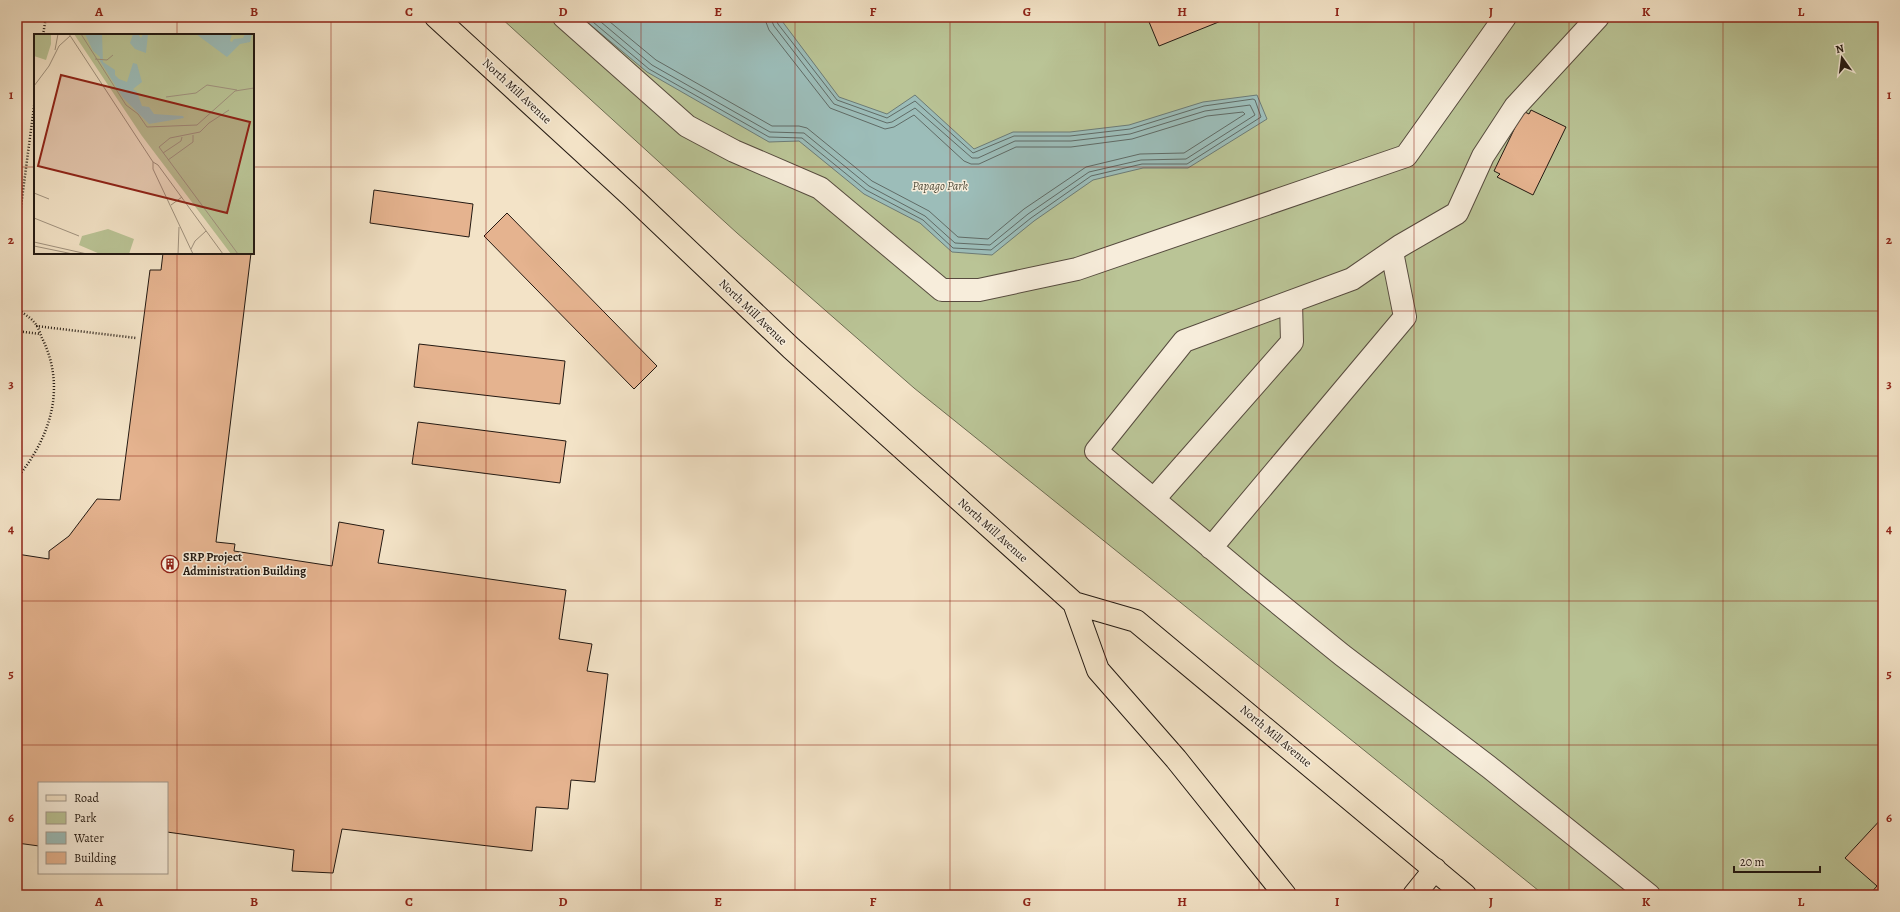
<svg xmlns="http://www.w3.org/2000/svg" width="1900" height="912" font-family="Alegreya,serif">
	<style>
		.green { fill: #bac496; stroke: #6e6e54 }
		.water { fill: #9cbdb9; stroke: #6c7b76 }
		.lines { fill: none; stroke-linecap: round; stroke-linejoin: round }
		.shore { stroke: #606b66; stroke-width: 1 }
		.building { fill: #e5b38f; stroke: #231912 }
		.minor-casing { stroke: #574c3f; stroke-width: 24 }
		.major-casing { stroke: #231912; stroke-width: 24 }
		.path { stroke: #231912; stroke-width: 2.5; stroke-dasharray: 1 2; stroke-linecap: butt }
		.minor { stroke: #f7eddb; stroke-width: 22 }
		.major { stroke: #f3e3c7; stroke-width: 22 }
		.grid { fill: none; stroke: #8f2418; stroke-width: 1; stroke-opacity: 0.55 }
		.labels { text-anchor: middle; stroke-width: 3; stroke-linejoin: round; paint-order: stroke }
		.street-label { font-size: 12px; fill: #231912; stroke: #f7eddb }
		.park-label { font-size: 12px; font-style: italic; fill: #504c3a; stroke: #f7eddb }
		.poi-label { font-size: 12px; font-weight: bold; fill: #231912; stroke: #f7eddb; text-anchor: start }
		.inset-road { fill: none; stroke: #a0927f; stroke-width: 1 }
		.view { fill: #8f2418; fill-opacity: 0.15; stroke: #8f2418; stroke-width: 2 }
		.inset-edge { fill: none; stroke: #231912; stroke-width: 2 }
		.neatline { fill: none; stroke: #8f2418; stroke-width: 1.5 }
		.grid-label { font-size: 13px; text-anchor: middle; font-weight: bold; fill: #8f2418 }
	</style>
	<rect width="100%" height="100%" fill="#f3e3c7"/>
	<filter id="stains"><feTurbulence type="fractalNoise" baseFrequency=".005" numOctaves="4"/><feColorMatrix values="0 0 0 0 .2 0 0 0 0 .09 0 0 0 0 .02 0 0 0 .5 -.17"/></filter>
	<radialGradient id="worn" r=".72"><stop offset=".6" stop-color="#630" stop-opacity="0"/><stop offset="1" stop-color="#630" stop-opacity=".3"/></radialGradient>
	<path class="green" d="M500 17H1883V895H1544L914 388 737 233Z"/>
	<path class="water" d="M581 17H779L839 97 887 114 915 95 974 149 1013 132H1070L1129 125 1203 102 1257 95 1267 119 1188 168H1143L1093 180 1034 221 992 255 952 252 920 223 864 194 799 141 769 142 647 72Z"/>
	<g class="lines">
		<path class="shore" d="M587 17 649 69 769 137 802 138 866 190 923 220 953 248 991 250 1031 218 1091 176 1142 164H1187L1261 117 1255 100 1253 99 1204 106 1130 129 1070 136H1014L973 153 915 101 887 118 837 100 778 24 775 17
			M595 17 652 65 770 132 804 133 869 186 925 216 955 243 990 245 1028 214 1089 172 1141 160 1186 159 1255 115 1250 105 1205 111 1130 134 1071 141H1015L978 158H972L915 108 892 122 887 123 834 104 774 26 770 17
			M604 17 656 60 772 126H799L807 128 872 181 929 211 958 237 988 239 1024 209 1086 167 1140 154 1184 153 1245 114 1243 112 1207 116 1132 139 1071 147H1016L979 164H971L964 161 914 115 894 127 885 129 830 108 769 30 764 17"/>
	</g>
	<path class="building" d="M1147 17H1231L1159 46Z
		M1531 110 1566 127 1533 195 1497 177 1500 174 1494 171 1523 111 1529 114Z
		M374 190 473 204 469 237 370 223Z
		M507 213 657 366 634 389 484 236Z
		M163 253H251L216 542 235 544 234 551 332 566 339 522 384 530 378 563 566 590 559 639 592 644 587 671 608 674 595 782 571 780 568 809 536 807 532 851 342 829 333 873 292 871 294 850 167 832V783H39V846L17 843V554L49 559V551L69 536 97 499 120 500 150 270H161Z
		M419 344 565 361 560 404 414 387Z
		M418 422 566 441 560 483 412 464Z
		M1883 817V895H1869L1877 886 1845 858Z"/>
	<g class="lines">
		<defs>
			<path id="minor" d="M564 17 687 126 734 151 820 188 942 290H979L1077 269 1406 156 1505 17
				M1598 17 1515 107 1483 156 1457 213 1400 246 1352 279 1184 341 1096 451 1251 581 1342 655 1489 767 1649 895
				M1154 499 1292 342 1291 302
				M1211 548 1405 317 1392 252"/>
			<path id="major" d="M436 17 631 196 791 348 1074 603 1136 621 1465 895
				M1074 603 1098 670 1176 759 1285 895
				M1414 895 1435 869"/>
		</defs>
		<use href="#minor" class="minor-casing"/>
		<use href="#major" class="major-casing"/>
		<path class="path" d="M43 35 46 17
			M17 237 35 99
			M17 308C22 313 30 317 34 322 38 326 40 333 42 338 67 388 50 438 17 478
			M36 326 136 338
			M17 331 40 334"/>
		<use href="#minor" class="minor"/>
		<use href="#major" class="major"/>
	</g>
	<path class="grid" d="M177 17V35M331 17V895M486 17V895M641 17V895M795 17V895M950 17V895M1105 17V895M1259 17V895M1414 17V895M1569 17V895M1723 17V895M17 167H35M253 167H1883M177 253V895M17 311H1883M17 456H1883M17 601H1883M17 745H1883"/>
	<defs>
		<symbol id="building-ring" viewBox="-11 -11 22 22"><circle r="9.5" fill="#f7eddb" stroke="#8f2418" stroke-width="1.5"/><path d="M-4-6H4V6H1V3H-1V6H-4ZM-2.5-4.3h1.7v1.8h-1.7ZM.8-4.3h1.7v1.8H.8ZM-2.5-1h1.7V.8h-1.7ZM.8-1h1.7V.8H.8Z" fill="#8f2418"/></symbol>
	</defs>
	<g fill-rule="evenodd">
		<use href="#building-ring" x="160" y="554" width="20" height="20"/>
	</g>
	<g class="labels">
		<g class="street-label">
			<text transform="translate(517 91) rotate(43)" y="4">North Mill Avenue</text>
			<text transform="translate(753 312) rotate(44)" y="4">North Mill Avenue</text>
			<text transform="translate(993 530) rotate(42)" y="4">North Mill Avenue</text>
			<text transform="translate(1276 736) rotate(40)" y="4">North Mill Avenue</text>
		</g>
		<g class="park-label">
			<text x="940" y="190">Papago Park</text>
		</g>
		<g class="poi-label">
			<text x="183" y="561">SRP Project<tspan x="183" dy="14">Administration Building</tspan></text>
		</g>
	</g>
	<g transform="translate(34 34)">
		<rect width="220" height="220" fill="#f3e3c7"/>
		<path d="M0 0H17V10L12 26 0 22ZM40 0H220V220H197L108 102ZM74 195 100 205 95 220H66L45 211 48 202Z" fill="#bac496"/>
		<path d="M51 0H68L69 28 81 36V41L85 45 93 48 99 29 103 30 108 48 99 55 103 58 108 72 115 73 120 80 149 82 150 84 115 90 89 64 66 27V23L59 17ZM99 0H104L107 4 109 0H114L112 19 101 15 96 9ZM162 0H198L196 7 198 8 200 5 209 4 211 0H218L216 8 206 10 193 23Z" fill="#9cbdb9"/>
		<path class="inset-road" d="M35 0 119 128 124 131 189 220M47 0 92 71 104 80 113 93 163 91 201 57 220 54M21 16 24 0M61 25 73 26 79 21M0 52 15 32 25 12 36 2M132 63 162 59 173 51 203 56M195 76 175 89 166 98 136 104 125 113 204 220M129 119 147 107 148 103M134 126 159 108V101M119 128V135L159 220M0 159 15 165M137 171 148 163M0 184 45 202M0 208 53 220M0 212 39 220M157 215 161 207 172 197M144 220 145 193"/>
		<path class="view" d="M27 41 216 88 193 179 4 132Z"/>
		<rect width="220" height="220" class="inset-edge"/>
	</g>
	<rect width="1900" height="912" fill="none" stroke="#f3e3c7" stroke-width="44"/>
	<rect x="38" y="782" width="130" height="92" fill="#f7eddb" stroke="#a2988b"/>
	<rect x="46" y="795" width="20" height="6" fill="#f3e3c7" stroke="#a2988b"/>
	<text x="74" y="802" font-size="12" fill="#231912">Road</text>
	<rect x="46" y="812" width="20" height="12" fill="#bac496" stroke="#a2988b"/>
	<text x="74" y="822" font-size="12" fill="#231912">Park</text>
	<rect x="46" y="832" width="20" height="12" fill="#9cbdb9" stroke="#a2988b"/>
	<text x="74" y="842" font-size="12" fill="#231912">Water</text>
	<rect x="46" y="852" width="20" height="12" fill="#e5b38f" stroke="#a2988b"/>
	<text x="74" y="862" font-size="12" fill="#231912">Building</text>
	<g transform="translate(1842 58) rotate(346)" stroke="#f7eddb" stroke-width="3" paint-order="stroke">
	<path d="M0-3L7 15L0 10L-7 15Z" fill="#231912"/>
	<text y="-6" font-size="11" font-weight="bold" text-anchor="middle" fill="#231912">N</text>
	</g>
	<path d="M1734 866v6h86v-6" fill="none" stroke="#231912" stroke-width="2"/>
	<text x="1740" y="866" font-size="12" fill="#231912" stroke="#f7eddb" stroke-width="3" paint-order="stroke">20 m</text>
	<rect x="22" y="22" width="1856" height="868" class="neatline"/>
	<g class="grid-label">
		<text x="99" y="16">A</text>
		<text x="254" y="16">B</text>
		<text x="409" y="16">C</text>
		<text x="563" y="16">D</text>
		<text x="718" y="16">E</text>
		<text x="873" y="16">F</text>
		<text x="1027" y="16">G</text>
		<text x="1182" y="16">H</text>
		<text x="1337" y="16">I</text>
		<text x="1491" y="16">J</text>
		<text x="1646" y="16">K</text>
		<text x="1801" y="16">L</text>
		<text x="11" y="99">1</text>
		<text x="1889" y="99">1</text>
		<text x="11" y="244">2</text>
		<text x="1889" y="244">2</text>
		<text x="11" y="388">3</text>
		<text x="1889" y="388">3</text>
		<text x="11" y="533">4</text>
		<text x="1889" y="533">4</text>
		<text x="11" y="678">5</text>
		<text x="1889" y="678">5</text>
		<text x="11" y="822">6</text>
		<text x="1889" y="822">6</text>
		<text x="99" y="906">A</text>
		<text x="254" y="906">B</text>
		<text x="409" y="906">C</text>
		<text x="563" y="906">D</text>
		<text x="718" y="906">E</text>
		<text x="873" y="906">F</text>
		<text x="1027" y="906">G</text>
		<text x="1182" y="906">H</text>
		<text x="1337" y="906">I</text>
		<text x="1491" y="906">J</text>
		<text x="1646" y="906">K</text>
		<text x="1801" y="906">L</text>
	</g>
	<rect width="100%" height="100%" filter="url(#stains)"/>
	<rect width="100%" height="100%" fill="url(#worn)"/>
</svg>
